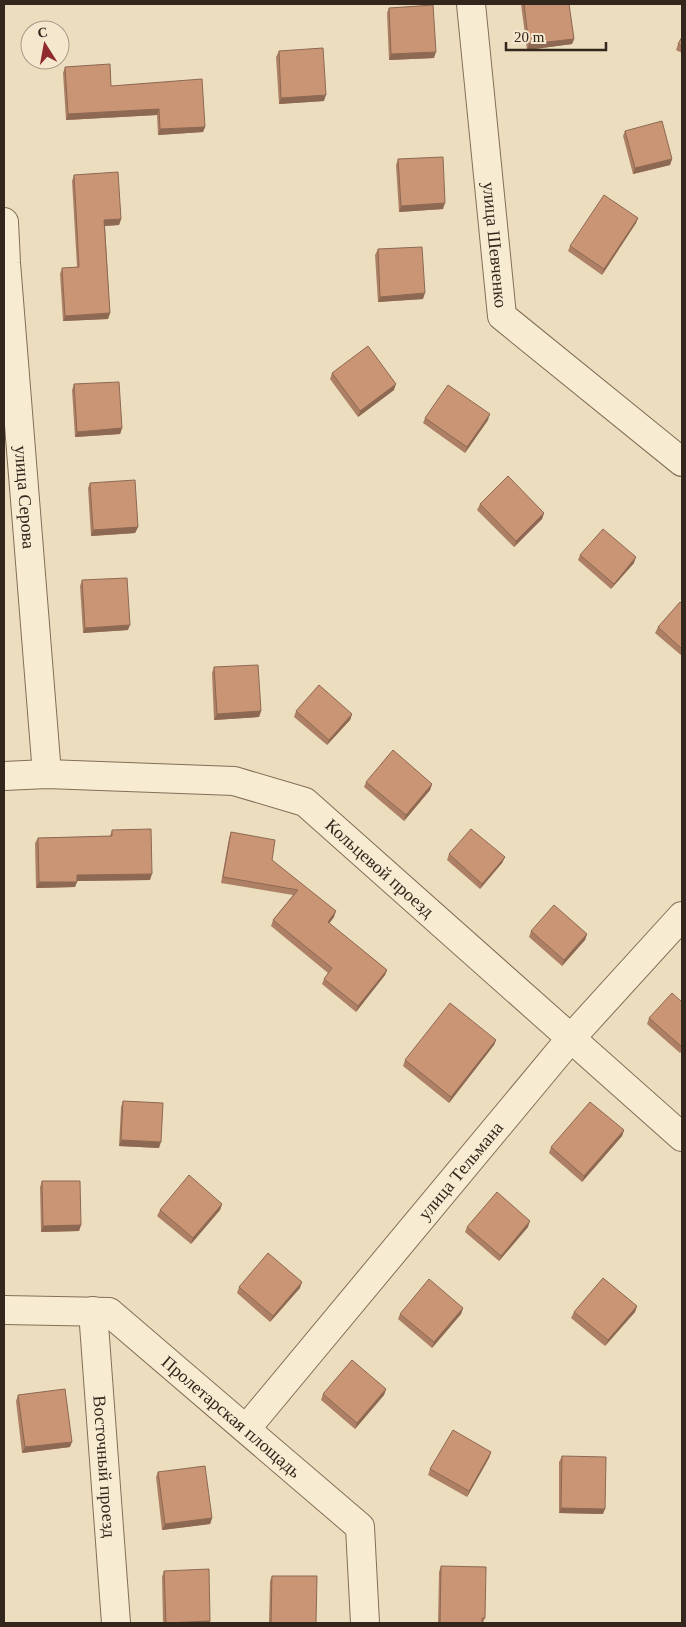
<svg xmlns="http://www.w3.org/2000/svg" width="686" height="1627" font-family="'Times New Roman',serif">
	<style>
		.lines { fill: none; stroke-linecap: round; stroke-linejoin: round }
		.minor-casing { stroke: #836e58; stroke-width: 30 }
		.minor { stroke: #f7ebd1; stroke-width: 28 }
		.wall { fill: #ad8065 }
		.shaded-wall { fill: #8d6852 }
		.building { fill: #c99575; stroke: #8d6852 }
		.labels { text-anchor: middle; stroke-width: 4; stroke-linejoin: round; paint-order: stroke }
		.street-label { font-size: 18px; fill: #33261c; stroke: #f4e7ce }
	</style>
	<rect width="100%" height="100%" fill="#ecddbe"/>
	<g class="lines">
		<defs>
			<g id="minor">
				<path id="s1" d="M471 4 502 316 682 462"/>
				<path id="s2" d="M4 222 6 263 47 774"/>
				<path id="s3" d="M4 776 47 774 234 781 305 802 682 1137"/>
				<path id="s4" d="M4 1310 109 1312 360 1527 365 1623"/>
				<path id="s5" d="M93 1311 116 1623"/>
				<path id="s6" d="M246 1429 571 1038 682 916"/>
			</g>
		</defs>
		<use href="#minor" class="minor-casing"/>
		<use href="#minor" class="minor"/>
	</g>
	<path class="wall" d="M521 4H569L574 39 572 44 527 50Z
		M389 8 434 58 389 60 387 13Z
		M682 37V53L676 50 678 44Z
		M279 51 324 101 279 104 276 57Z
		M65 67 111 86 205 127 203 132 158 135 157 115 66 120 63 73Z
		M625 131 672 159 670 165 633 174 623 136Z
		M398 159 443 209 399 212 396 165Z
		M74 175 121 219 119 225 105 226 110 313 108 319 63 321 60 274 62 268 77 267 72 181Z
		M638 218 636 223 602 275 568 251 570 246Z
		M378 249 423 299 378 302 375 255Z
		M332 373 394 390 358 417 330 379Z
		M74 384 122 428 120 434 75 437 72 390Z
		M425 418 488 420 465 453 423 423Z
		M90 483 138 527 135 533 91 536 88 488Z
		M480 504 544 513 542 519 514 547 477 510Z
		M580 555 634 563 611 589 578 560Z
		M82 580 128 630 83 633 80 586Z
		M682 604V656L655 633 658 627Z
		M214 667 261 711 259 717 214 720 212 673Z
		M296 711 352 714 350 720 327 745 294 717Z
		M366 782 432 784 430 790 404 821 364 787Z
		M112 830 150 880 77 881 75 887 36 888 35 843 38 838 110 836Z
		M231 832 272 860 334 917 329 923 387 970 385 975 356 1012 322 984 324 979 328 973 271 926 273 920 293 895 221 883 229 838Z
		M449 854 505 857 502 863 480 889 447 860Z
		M531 931 587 934 585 940 562 966 529 937Z
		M682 1002V1051L680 1053 647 1024 649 1018Z
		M496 1040 494 1045 449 1103 403 1066 405 1060Z
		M123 1101 159 1148 119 1146 121 1107Z
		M624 1130 622 1136 582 1182 549 1153 551 1147Z
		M42 1181 81 1225 79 1231 41 1232 40 1187Z
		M222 1204 220 1210 191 1244 157 1216 160 1210Z
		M467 1227H528L499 1261 465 1232Z
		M239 1287 300 1288 270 1322 237 1293Z
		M637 1306 635 1312 605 1346 571 1318 574 1312Z
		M463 1308 461 1314 432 1348 398 1319 400 1314Z
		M386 1389 384 1395 355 1429 321 1400 323 1394Z
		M18 1395 70 1447 22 1453 16 1401Z
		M491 1452 489 1458 467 1497 428 1475 430 1469Z
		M562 1456 603 1514 559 1513V1462Z
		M158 1472 212 1518 210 1524 162 1530 156 1477Z
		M441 1566 485 1618 483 1623H438L439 1572Z
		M164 1571 210 1621V1623H163L162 1577Z
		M272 1576 316 1623H269L270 1581Z"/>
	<path class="shaded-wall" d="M574 39 572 44 527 50 529 44Z
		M436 52 434 58 389 60 391 54Z
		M326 95 324 101 279 104 281 98Z
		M159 109 157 115 66 120 68 114Z
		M205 127 203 132 158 135 160 129Z
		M672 159 670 165 633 174 635 168Z
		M445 203 443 209 399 212 401 206Z
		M638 218 636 223 602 275 604 269Z
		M121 219 119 225 102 226 104 220Z
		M425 293 423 299 378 302 380 297Z
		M110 313 108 319 63 321 65 316Z
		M396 384 394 390 358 417 360 411Z
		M490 414 488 420 465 453 467 447Z
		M122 428 120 434 75 437 77 432Z
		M544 513 542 519 514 547 516 541Z
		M138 527 135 533 91 536 93 530Z
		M636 557 634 563 611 589 614 584Z
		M130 625 128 630 83 633 85 628Z
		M261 711 259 717 214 720 217 714Z
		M352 714 350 720 327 745 329 740Z
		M432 784 430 790 404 821 406 815Z
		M505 857 502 863 480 889 482 884Z
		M152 874 150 880 75 881 77 875Z
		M39 882H77L75 887 36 888Z
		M336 911 334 917 326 928 328 922Z
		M587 934 585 940 562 966 564 960Z
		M387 970 385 975 356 1012 358 1006Z
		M496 1040 494 1045 449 1103 451 1097Z
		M624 1130 622 1136 582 1182 584 1176Z
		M121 1140 161 1142 159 1148 119 1146Z
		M222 1204 220 1210 191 1244 193 1238Z
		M530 1221 528 1227 499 1261 501 1256Z
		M81 1225 79 1231 41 1232 43 1226Z
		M302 1282 300 1288 270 1322 273 1316Z
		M637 1306 635 1312 605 1346 608 1340Z
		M463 1308 461 1314 432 1348 434 1342Z
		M386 1389 384 1395 355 1429 357 1423Z
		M72 1442 70 1447 22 1453 25 1447Z
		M491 1452 489 1458 467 1497 469 1491Z
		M561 1508 605 1509 603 1514 559 1513Z
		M212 1518 210 1524 162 1530 165 1524Z
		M210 1621V1623H165H166Z"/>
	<path class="building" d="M524 4H569L574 39 529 44Z
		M433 5 436 52 391 54 389 8Z
		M682 37V46L678 44Z
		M323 48 326 95 281 98 279 51Z
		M110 64 111 86 202 79 205 127 160 129 159 109 68 114 65 67Z
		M662 121 672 159 635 168 625 131Z
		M443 157 445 203 401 206 398 159Z
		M118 172 121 219 104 220 110 313 65 316 62 268 79 267 74 175Z
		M604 195 638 218 604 269 570 246Z
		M422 247 425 293 380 297 378 249Z
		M368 346 396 384 360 411 332 373Z
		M119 382 122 428 77 432 74 384Z
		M448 385 490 414 467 447 425 418Z
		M508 476 544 513 516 541 480 504Z
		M135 480 138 527 93 530 90 483Z
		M603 529 636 557 614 584 580 555Z
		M127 578 130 625 85 628 82 580Z
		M680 602 682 604V649L658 627Z
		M258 665 261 711 217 714 214 667Z
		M319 685 352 714 329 740 296 711Z
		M393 750 432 784 406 815 366 782Z
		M151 829 152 874 77 875V882H39L38 838 112 836V830Z
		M471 829 505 857 482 884 449 854Z
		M231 832 275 840 272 860 336 911 328 922 387 970 358 1006 324 979 332 968 273 920 298 890 223 877Z
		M554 905 587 934 564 960 531 931Z
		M672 993 682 1002V1047L649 1018Z
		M450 1003 496 1040 451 1097 405 1060Z
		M123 1101 163 1103 161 1142 121 1140Z
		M590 1102 624 1130 584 1176 551 1147Z
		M189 1175 222 1204 193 1238 160 1210Z
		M42 1181H80L81 1225 43 1226Z
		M497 1192 530 1221 501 1256 467 1227Z
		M268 1253 302 1282 273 1316 239 1287Z
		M603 1278 637 1306 608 1340 574 1312Z
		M429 1279 463 1308 434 1342 400 1314Z
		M352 1360 386 1389 357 1423 323 1394Z
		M65 1389 72 1442 25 1447 18 1395Z
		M453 1430 491 1452 469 1491 430 1469Z
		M562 1456 606 1457 605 1509 561 1508Z
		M205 1466 212 1518 165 1524 158 1472Z
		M441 1566 486 1567 485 1618H482V1623H440Z
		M209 1569 210 1621 166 1623 164 1571Z
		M272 1576H317L316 1623H271Z"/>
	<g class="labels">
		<g class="street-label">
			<text dy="6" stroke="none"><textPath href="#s1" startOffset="242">улица Шевченко</textPath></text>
			<text dy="6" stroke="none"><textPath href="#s2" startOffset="276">улица Серова</textPath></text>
			<text dy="6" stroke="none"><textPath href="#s3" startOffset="404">Кольцевой проезд</textPath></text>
			<text dy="6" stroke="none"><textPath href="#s6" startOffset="336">улица Тельмана</textPath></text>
			<text dy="6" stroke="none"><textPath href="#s4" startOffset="266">Пролетарская площадь</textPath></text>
			<text dy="6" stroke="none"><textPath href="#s5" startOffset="156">Восточный проезд</textPath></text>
		</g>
	</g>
	<rect width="686" height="1627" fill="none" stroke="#33261c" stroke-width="10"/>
	<g transform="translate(45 45) rotate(349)"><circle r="24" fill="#f4e7ce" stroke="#a79a87"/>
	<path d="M0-4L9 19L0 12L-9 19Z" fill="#902a2e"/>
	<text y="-8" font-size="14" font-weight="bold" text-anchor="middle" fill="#33261c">С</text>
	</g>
	<path d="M506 42v8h100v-8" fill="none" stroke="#33261c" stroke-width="2.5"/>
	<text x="514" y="42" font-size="15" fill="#33261c" stroke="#f4e7ce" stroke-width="4" paint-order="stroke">20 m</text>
</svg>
